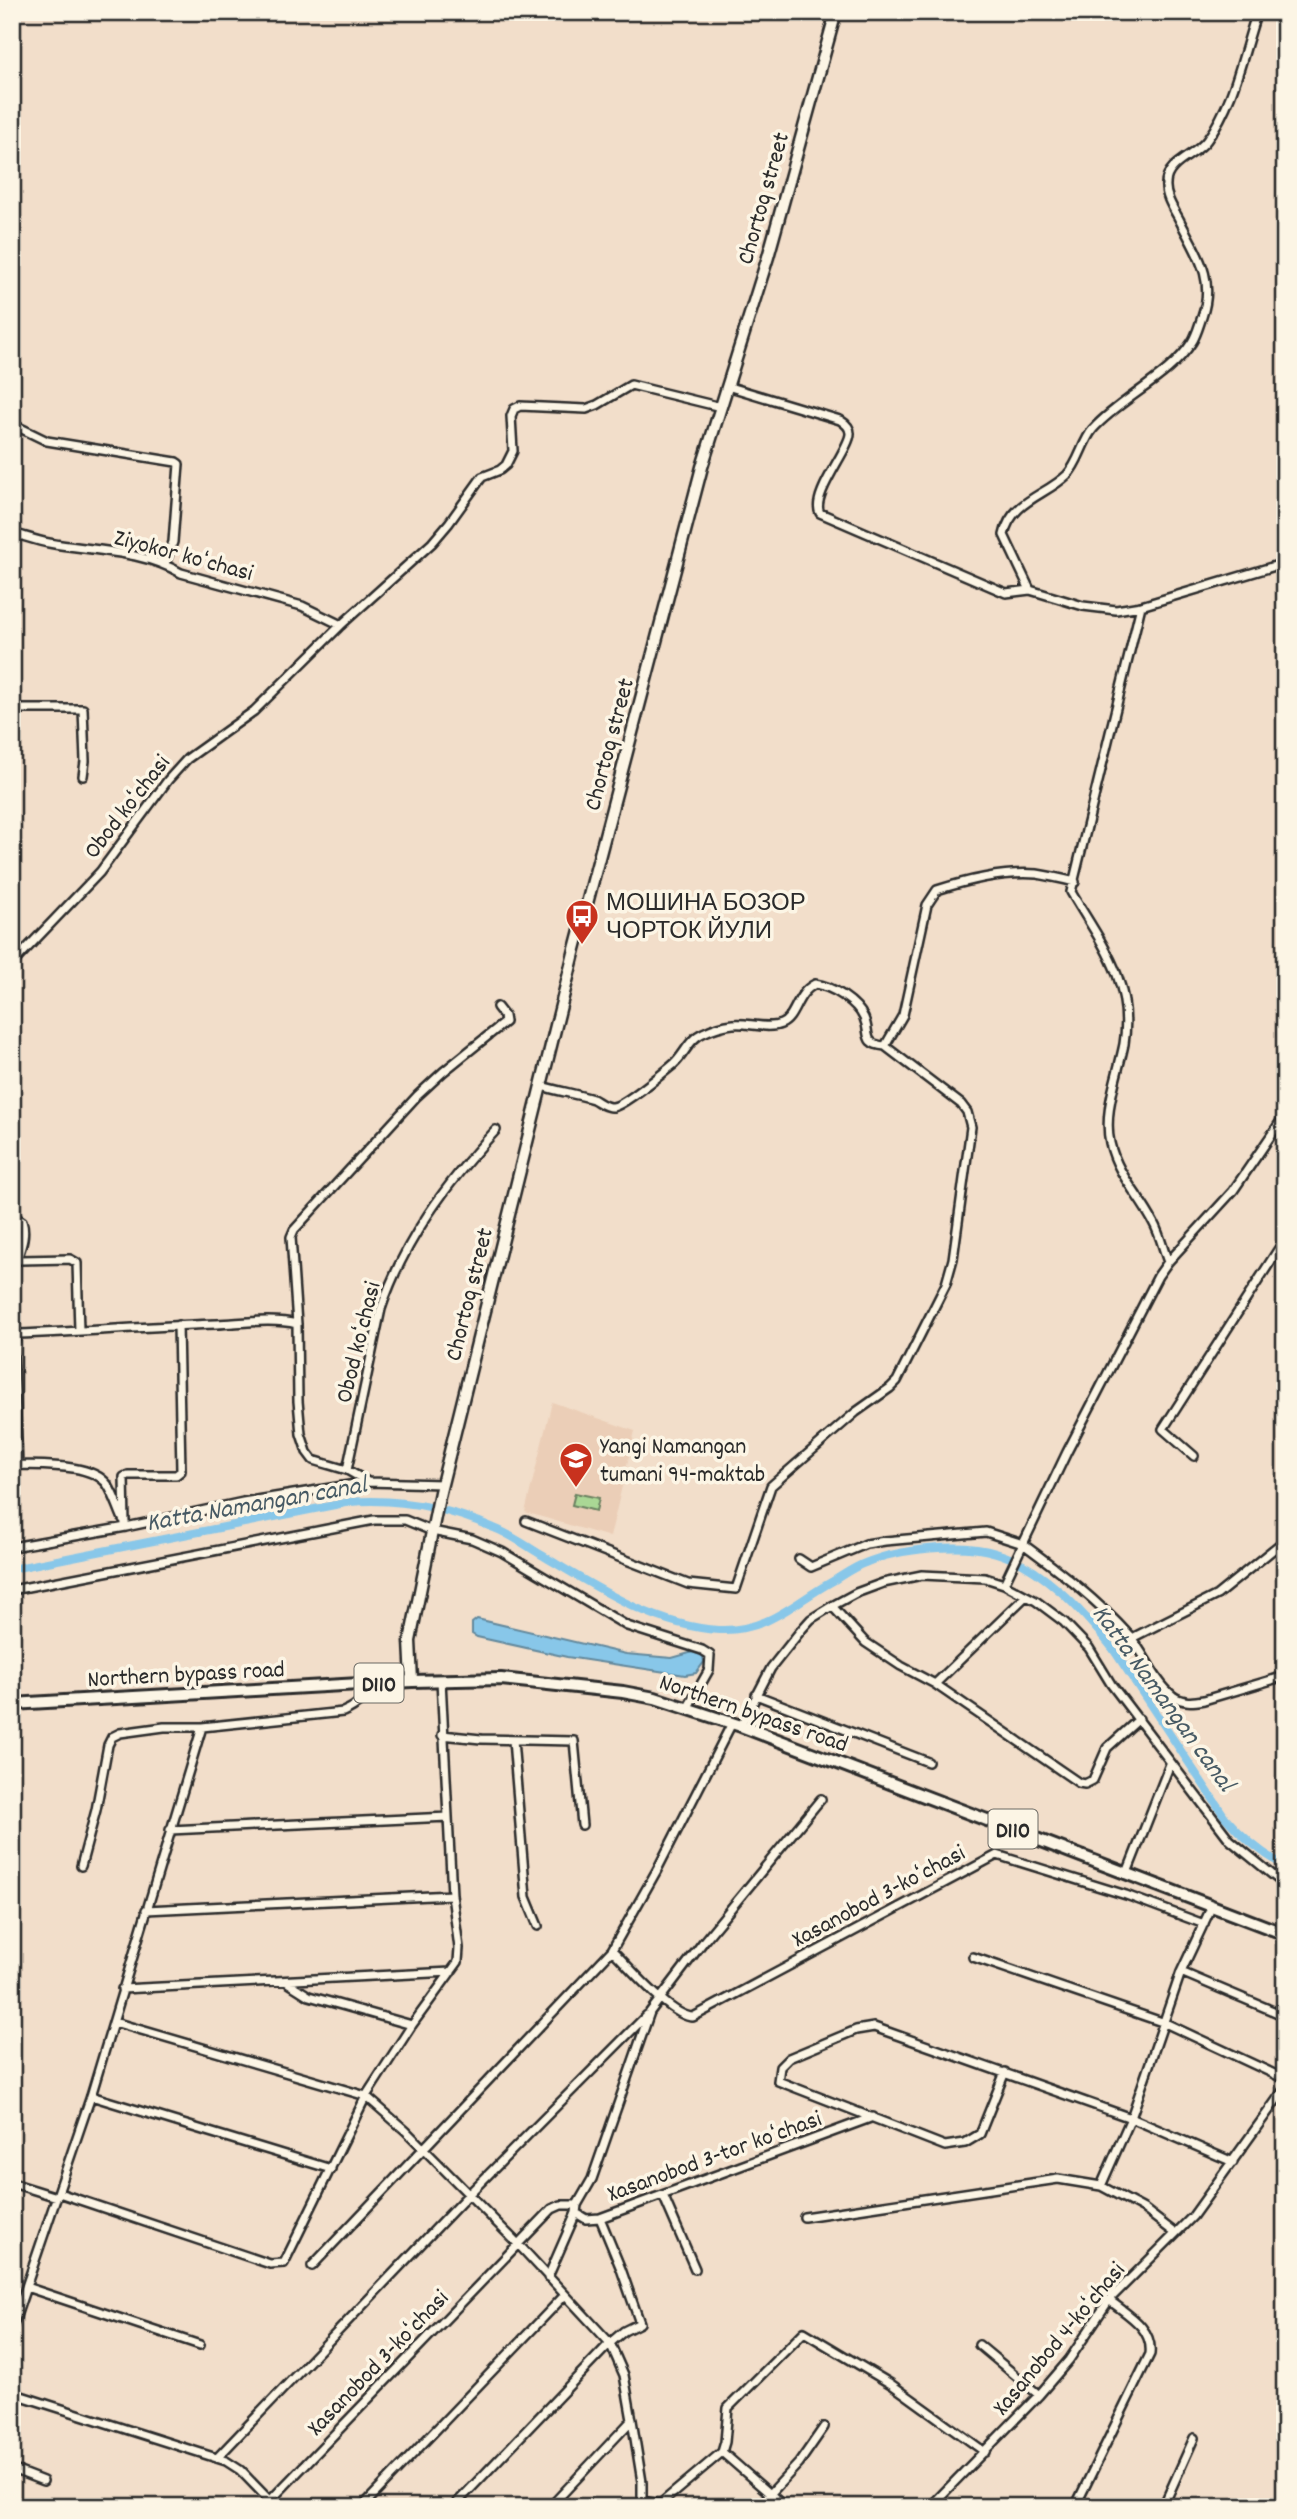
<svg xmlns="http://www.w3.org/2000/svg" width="1297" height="2519" font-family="Dekko,sans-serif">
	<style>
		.built { fill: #ebceb7 }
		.green { fill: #aad795; stroke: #6a8160; stroke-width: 2 }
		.water { fill: #88c7e9; stroke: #63899d; stroke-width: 2 }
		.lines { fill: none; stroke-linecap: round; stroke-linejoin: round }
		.canal { stroke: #88c7e9; stroke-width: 8 }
		.minor-casing { stroke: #2b2b2b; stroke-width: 12 }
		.secondary-casing { stroke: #2b2b2b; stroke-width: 15 }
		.primary-casing { stroke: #2b2b2b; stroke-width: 16 }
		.minor { stroke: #fcf5e5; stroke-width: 7 }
		.secondary { stroke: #fcf5e5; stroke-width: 10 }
		.primary { stroke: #fcf5e5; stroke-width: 10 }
		.labels { text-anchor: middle; stroke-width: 7; stroke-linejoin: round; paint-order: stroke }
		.shield { fill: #fcf5e5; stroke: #6a6863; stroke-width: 2 }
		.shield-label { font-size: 23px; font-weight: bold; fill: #2b2b2b }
		.street-label { font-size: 24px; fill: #2b2b2b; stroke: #fcf5e5 }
		.poi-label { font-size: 24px; fill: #2b2b2b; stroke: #fcf5e5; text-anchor: start }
		.water-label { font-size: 26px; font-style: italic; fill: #475a64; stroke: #fcf5e5 }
	</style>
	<rect width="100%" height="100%" fill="#f2deca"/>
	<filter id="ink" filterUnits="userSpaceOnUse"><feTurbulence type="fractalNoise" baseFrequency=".0143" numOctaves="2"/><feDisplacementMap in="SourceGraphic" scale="14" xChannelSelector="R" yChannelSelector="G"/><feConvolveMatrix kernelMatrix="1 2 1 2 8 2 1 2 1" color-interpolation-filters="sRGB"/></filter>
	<g filter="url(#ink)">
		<path class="built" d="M552 1402 635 1431 610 1537 525 1512Z"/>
		<path class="green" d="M575 1493 599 1498 596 1511 572 1505Z"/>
		<path class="water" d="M477 1619 626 1654 672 1658 693 1652 703 1656 704 1662 696 1673 685 1675 567 1657 477 1637 472 1634V1623Z"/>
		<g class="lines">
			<path class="canal" d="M12 1569 350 1502C399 1498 448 1508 494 1528 510 1534 525 1545 540 1554 594 1586 654 1626 719 1630 768 1632 793 1603 833 1581 843 1575 854 1567 865 1563 898 1549 962 1542 996 1553 1044 1567 1083 1612 1113 1649L1225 1817C1242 1837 1261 1853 1285 1866"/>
			<defs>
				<path id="minor" d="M1257 12C1242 56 1235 101 1207 140 1196 156 1166 162 1166 184 1165 196 1173 208 1179 219 1196 253 1216 277 1202 317 1199 325 1197 334 1192 342 1170 377 1121 398 1093 429 1082 442 1079 463 1067 475 1045 496 1011 501 1004 535L1030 590 1083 606 1116 610 1141 606 1285 563
					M727 386 840 420C845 423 850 427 850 433 851 447 810 496 820 513L1006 593 1030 590
					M12 424 47 441 176 462 179 464 173 542 165 564
					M12 533C24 536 37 541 49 543 93 551 141 550 181 573L302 606 341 625
					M1141 606 1071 892C1101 943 1134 982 1124 1044 1118 1075 1103 1111 1110 1143 1117 1174 1139 1195 1153 1222 1160 1234 1163 1249 1168 1262
					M12 709H83L85 761 83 776
					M12 964 100 872 168 780 187 759 254 711 341 625 432 543 449 523 482 477 500 470 506 465 513 451 511 416 514 409 520 406 586 409 597 405 631 385 721 407
					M1285 1023 1282 1034 1285 1048
					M541 1086C558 1091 576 1094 593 1099 599 1102 605 1108 613 1107 625 1105 663 1073 674 1064 684 1055 690 1038 703 1033 711 1029 724 1025 733 1024 748 1022 767 1030 781 1024 796 1018 795 994 815 984 832 986 857 1002 864 1018 871 1034 862 1044 885 1046L903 1015 927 905 937 890C968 880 1004 871 1037 874 1050 876 1063 879 1075 882
					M1285 1115 1233 1191 1168 1262 1158 1276 1067 1452 1023 1544C1061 1572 1097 1600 1129 1635 1145 1653 1154 1681 1173 1696 1183 1703 1192 1702 1204 1700L1285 1676
					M12 1216 22 1221C26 1233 22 1245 18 1256L20 1260 70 1259 77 1263 79 1331
					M1194 1456 1163 1429 1285 1239
					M12 1464 18 1465 13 1344 18 1334C84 1332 150 1326 217 1324 242 1323 272 1318 297 1324
					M18 1465C42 1466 91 1463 107 1484 114 1494 118 1508 123 1519
					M347 1470 381 1309C404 1240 447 1183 496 1130
					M368 1482 347 1470 313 1460 307 1452 301 1434 298 1401 297 1324 291 1237 294 1230 417 1096 443 1072 505 1022 504 1016 497 1007
					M526 1521 688 1584 736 1589 771 1486 856 1412 890 1388 897 1381 946 1284 953 1259 971 1127 967 1112 961 1104 885 1046
					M125 1524 124 1477 128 1475H176L181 1471 178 1325
					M12 1547 126 1527 243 1502 368 1482 442 1484
					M799 1559 811 1567 866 1544 885 1541 986 1532 1023 1544 1004 1584
					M12 1590 374 1520H405L432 1531 472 1539 502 1552 627 1626 702 1650 710 1655 709 1670 688 1707
					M832 1606 865 1642 901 1666 935 1684 1079 1783 1085 1784 1093 1780 1107 1748 1139 1719
					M1132 1638 1217 1595 1285 1540
					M935 1684 1026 1596
					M756 1695 928 1762
					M741 1726 771 1668 802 1629 811 1619 832 1606 856 1593 883 1583 922 1575 985 1578 1004 1584 1036 1601 1064 1622 1089 1648 1111 1684 1230 1840 1285 1885
					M442 1735 481 1739 574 1741 582 1825
					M513 1740 526 1897 538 1926
					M170 1830 448 1817
					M81 1866 96 1810 108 1745 112 1737 120 1733 164 1727H202L343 1712C359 1705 364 1699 371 1683
					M1127 1873 1170 1764
					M1212 1906 1181 1972 1285 2016
					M146 1910 452 1895
					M612 1950C629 1966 671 2017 693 2017L997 1855 1126 1895 1204 1924
					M973 1957 1165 2023 1285 2079
					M287 1982 309 1996 412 2025
					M122 1989 451 1972
					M114 2022 366 2096 406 2131 519 2245 610 2343 624 2375 632 2420 642 2482V2501L638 2507
					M1005 2072 980 2134 965 2143 945 2146 778 2081 780 2067 789 2058 856 2030 874 2027 1131 2118 1233 2162
					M91 2096 331 2169
					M12 2183 57 2197
					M59 2193 270 2264 284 2263 366 2096 412 2025 458 1962 459 1948 452 1895 441 1680
					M663 2195 695 2269
					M577 2205 576 2213 586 2219 600 2218 873 2117
					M804 2217 1058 2179 1101 2186
					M1175 2233 1144 2209 1101 2186 1131 2118 1181 1972
					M312 2266 612 1950 657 1870 732 1723
					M548 2277 576 2213
					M26 2287 200 2345
					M12 2328 91 2096 202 1727
					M979 2345 1039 2395
					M12 2393 226 2461 240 2470 270 2501
					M722 2452 785 2507
					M217 2458 468 2195 647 2015
					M12 2469 43 2481
					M642 2501 660 2504 722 2452 725 2442 728 2408 804 2332 891 2384 985 2452
					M264 2507 552 2209 561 2205H577L592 2179 650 2012 704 1941 821 1799
					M362 2507 565 2295
					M453 2507 610 2343 624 2331 640 2323 621 2269 600 2218
					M550 2507 632 2420
					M758 2507 799 2463 824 2427
					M930 2507 1039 2395 1069 2360 1109 2300 1193 2216 1285 2088
					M1075 2507 1150 2354C1153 2328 1128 2315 1109 2300
					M1163 2507 1194 2438"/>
				<path id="secondary" d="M412 1681 410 1641 440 1492 575 949 702 467 768 257 836 12"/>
				<path id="primary" d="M12 1704 412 1681 501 1679 623 1692 655 1698 741 1726 1285 1934"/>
			</defs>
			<use href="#minor" class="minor-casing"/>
			<use href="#secondary" class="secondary-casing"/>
			<use href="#primary" class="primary-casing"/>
			<use href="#minor" class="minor"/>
			<use href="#secondary" class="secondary"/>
			<use href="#primary" class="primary"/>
		</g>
	</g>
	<defs>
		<symbol id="bus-pin" viewBox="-11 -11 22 30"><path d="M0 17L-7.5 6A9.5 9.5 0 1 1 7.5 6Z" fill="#c8321e" stroke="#fcf5e5"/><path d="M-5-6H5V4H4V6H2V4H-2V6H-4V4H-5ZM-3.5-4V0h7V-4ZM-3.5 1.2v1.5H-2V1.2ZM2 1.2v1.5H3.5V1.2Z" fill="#fff"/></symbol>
		<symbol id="school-pin" viewBox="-11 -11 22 30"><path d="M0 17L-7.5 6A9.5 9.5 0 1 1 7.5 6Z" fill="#c8321e" stroke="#fcf5e5"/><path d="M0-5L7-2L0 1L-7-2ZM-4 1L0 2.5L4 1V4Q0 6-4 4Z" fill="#fff"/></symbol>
	</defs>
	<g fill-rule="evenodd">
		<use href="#bus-pin" x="563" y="897" width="38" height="52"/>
		<use href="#school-pin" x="557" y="1440" width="38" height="52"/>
	</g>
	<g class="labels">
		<g class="shield">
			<rect x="354.5" y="1663.5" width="49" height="39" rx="5"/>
			<rect x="988.5" y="1809.5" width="49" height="39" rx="5"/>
		</g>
		<g class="shield-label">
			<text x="379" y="1691">D110</text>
			<text x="1013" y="1837">D110</text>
		</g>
		<g class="street-label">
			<text transform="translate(762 198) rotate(-74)" y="8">Chortoq street</text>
			<text transform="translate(184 554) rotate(15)" y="8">Ziyokor koʻchasi</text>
			<text transform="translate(608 744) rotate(-75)" y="8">Chortoq street</text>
			<text transform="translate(126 806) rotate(-52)" y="8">Obod koʻchasi</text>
			<text transform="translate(468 1294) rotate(-76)" y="8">Chortoq street</text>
			<text transform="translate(357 1342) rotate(-76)" y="8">Obod koʻchasi</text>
			<text transform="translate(186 1673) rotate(-3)" y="8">Northern bypass road</text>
			<text transform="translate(754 1712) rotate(19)" y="8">Northern bypass road</text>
			<text transform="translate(878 1895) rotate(-28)" y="8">Xasanobod 3-koʻchasi</text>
			<text transform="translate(714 2155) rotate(-20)" y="8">Xasanobod 3-tor koʻchasi</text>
			<text transform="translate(1058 2338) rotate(-50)" y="8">Xasanobod 4-koʻchasi</text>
			<text transform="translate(377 2362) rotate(-46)" y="8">Xasanobod 3-koʻchasi</text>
		</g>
		<g class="poi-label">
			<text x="606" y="910">МОШИНА БОЗОР<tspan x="606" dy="28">ЧОРТОК ЙУЛИ</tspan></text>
			<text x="600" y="1453">Yangi Namangan<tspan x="600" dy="28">tumani 94-maktab</tspan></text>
		</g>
		<g class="water-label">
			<text transform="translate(256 1502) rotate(-10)" y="9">Katta Namangan canal</text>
			<text transform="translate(1165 1697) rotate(54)" y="9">Katta Namangan canal</text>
		</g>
	</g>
	<rect width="1297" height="2519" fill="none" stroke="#fcf5e5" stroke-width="42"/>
	<rect x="21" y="21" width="1255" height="2477" fill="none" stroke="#2b2b2b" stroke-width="2.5" filter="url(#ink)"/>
</svg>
